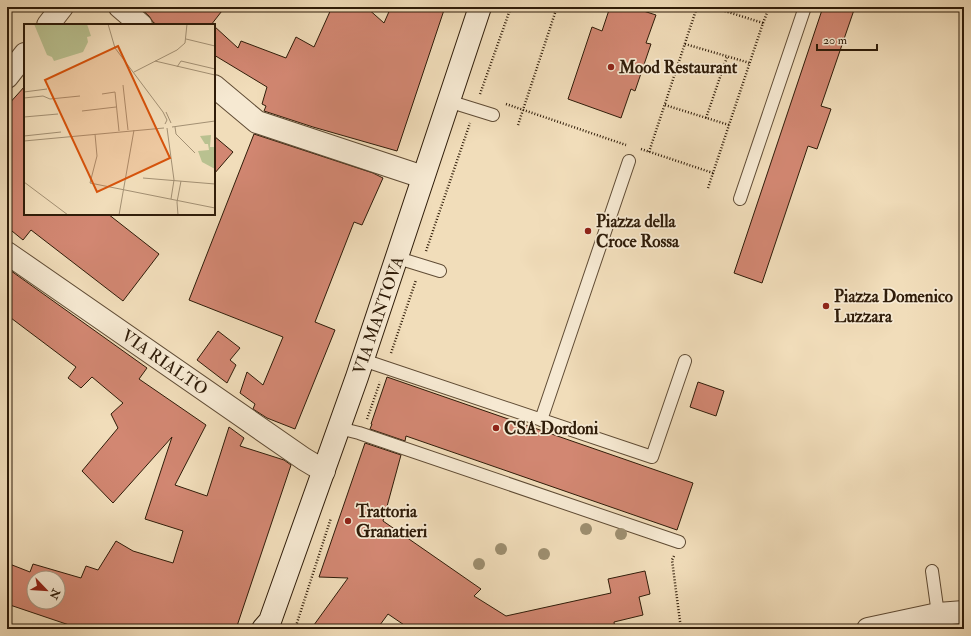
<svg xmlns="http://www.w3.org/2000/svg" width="971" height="636" font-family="'IM FELL Double Pica',serif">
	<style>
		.building { fill: #d28772; stroke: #2f1c09; fill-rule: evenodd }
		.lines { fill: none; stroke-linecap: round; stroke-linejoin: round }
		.lane-casing { stroke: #604c35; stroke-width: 14 }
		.street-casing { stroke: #604c35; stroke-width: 24 }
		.secondary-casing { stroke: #2f1c09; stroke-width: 24 }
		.path { stroke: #2f1c09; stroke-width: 2.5; stroke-dasharray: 1 2; stroke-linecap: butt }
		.lane { stroke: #f6e9d2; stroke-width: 12 }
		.street { stroke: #f6e9d2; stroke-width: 22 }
		.secondary { stroke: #f6e9d2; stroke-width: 22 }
		.tree { fill: #9d8e6f }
		.poi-dot { fill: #8f2418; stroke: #f6e9d2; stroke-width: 1.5 }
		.labels { text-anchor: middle; stroke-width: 3.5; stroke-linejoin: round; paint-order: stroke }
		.poi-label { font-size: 17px; font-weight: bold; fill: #2f1c09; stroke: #f6e9d2; text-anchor: start }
		.street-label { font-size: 17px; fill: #2f1c09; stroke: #f6e9d2 }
		.inset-road { fill: none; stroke: #a39073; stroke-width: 1 }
		.view { fill: #d6530c; fill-opacity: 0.15; stroke: #d6530c; stroke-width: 2 }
		.inset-edge { fill: none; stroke: #2f1c09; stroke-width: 2 }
	</style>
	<rect width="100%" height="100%" fill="#f1ddba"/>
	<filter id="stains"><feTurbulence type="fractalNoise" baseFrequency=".005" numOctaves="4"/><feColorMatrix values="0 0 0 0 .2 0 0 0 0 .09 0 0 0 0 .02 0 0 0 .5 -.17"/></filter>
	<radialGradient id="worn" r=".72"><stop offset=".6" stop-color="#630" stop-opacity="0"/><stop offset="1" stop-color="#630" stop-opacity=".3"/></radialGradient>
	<path class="building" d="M139 7H225L211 25H157L153 22 149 16Z
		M332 7H366L384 23 391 7H445L397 151 313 127 264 111 266 106 262 104 267 87 214 55V26L238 48 241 41 286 58 296 37 314 47Z
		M610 7H631L656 15 646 43 651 44 635 91 631 89 621 118 568 99 592 27 602 31Z
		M823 7H855L821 106 831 109 817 149 808 146 762 283 734 273Z
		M25 86V214H108L159 254 123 301 31 230 23 240 7 227V106Z
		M254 134 373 173 383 178 362 225 354 222 315 322 335 330 295 429 267 418 253 409 255 404 240 393 247 372 263 385 283 337 189 300Z
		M214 136 233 152 214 174Z
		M7 268 147 368 139 379 206 425 175 485 207 496 229 427 244 438 240 446 284 460 291 465 236 629H81L7 604V563L30 572 33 564 81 578 86 566 98 570 116 541 133 551 173 563 183 531 145 519 172 437 113 503 82 471 118 428 111 414 123 403 92 377 81 388 68 378 76 367 7 315ZM34 578H58V602H34Z
		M218 331 240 348 230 360 236 365 227 383 197 360Z
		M387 377 693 483 677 530 406 436 405 441 370 429 372 424H371Z
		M698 382 724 391 716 416 690 407Z
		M365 443 401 455 383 521 481 589 474 596 506 616 611 593 608 579 645 571 650 594 639 597 643 615 614 622 615 629H410L388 614 377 629H311L348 578 319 577Z"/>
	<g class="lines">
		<defs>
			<path id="lane" d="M448 101 493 115
				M740 199 805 7
				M398 258 440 271
				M363 360 652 457 685 361
				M541 420 629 161
				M339 428 359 433 679 542
				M932 571 938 614"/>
			<path id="street" d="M120 7 141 25
				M48 25 62 7
				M7 77 25 54
				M214 86 257 122 423 177
				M7 253 304 459 324 471
				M868 629 938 614 964 612"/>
			<path id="secondary" d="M263 629 270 621 357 377 480 7"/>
		</defs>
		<use href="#lane" class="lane-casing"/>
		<use href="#street" class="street-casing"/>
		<use href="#secondary" class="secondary-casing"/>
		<path class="path" d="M763 23 767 13
			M685 44 750 63
			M480 94 511 7
			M506 104 626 145
			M665 105 729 125
			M706 118 727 57
			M518 125 557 7
			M641 149 713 173 763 23 712 7
			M649 152 697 7
			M708 188 713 173
			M426 251 470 123
			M391 353 416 280
			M367 419 380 382
			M674 556 672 560 681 629
			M295 629 331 518"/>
		<use href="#lane" class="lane"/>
		<use href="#street" class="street"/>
		<use href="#secondary" class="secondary"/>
	</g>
	<g class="tree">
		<circle cx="586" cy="529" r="6"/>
		<circle cx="621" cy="534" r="6"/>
		<circle cx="501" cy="549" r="6"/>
		<circle cx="544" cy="554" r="6"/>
		<circle cx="479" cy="564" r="6"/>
	</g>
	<g class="poi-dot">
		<circle cx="611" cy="67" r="4"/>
		<circle cx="588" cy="231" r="4"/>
		<circle cx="826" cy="306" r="4"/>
		<circle cx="496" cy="428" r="4"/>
		<circle cx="348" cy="521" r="4"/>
	</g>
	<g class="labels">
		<g class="poi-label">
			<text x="619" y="73">Mood Restaurant</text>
			<text x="596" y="227">Piazza della<tspan x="596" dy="20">Croce Rossa</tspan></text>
			<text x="834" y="302">Piazza Domenico<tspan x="834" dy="20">Luzzara</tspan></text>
			<text x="504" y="434">CSA Dordoni</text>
			<text x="356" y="517">Trattoria<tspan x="356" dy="20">Granatieri</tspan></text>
		</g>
		<g class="street-label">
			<text transform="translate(378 315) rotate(-71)" y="6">VIA MANTOVA</text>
			<text transform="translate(165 362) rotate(35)" y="6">VIA RIALTO</text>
		</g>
	</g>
	<g transform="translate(24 24)">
		<rect width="191" height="191" fill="#f1ddba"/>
		<path d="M10 0H63L67 12 63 13 64 18 59 28 30 37 28 33 23 31ZM187 111 186 123H191V145L178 138 174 127 185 126 184 120H181L176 112Z" fill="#b9c190"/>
		<path class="inset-road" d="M84 0 91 24 139 88 143 96 141 100M162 15 191 22M131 37 191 51M153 43 157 37 191 45M110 48 153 26 161 19 163 0M99 61 104 106M0 68 23 65M78 70 91 68 95 107M0 74 19 72 26 75 56 72M58 87 92 83M142 88 147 99M0 93 34 90M148 103 191 97M151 103 152 110 171 129M143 104 150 156 147 175M71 110 73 132 66 159 191 184M0 112 37 108M0 117 140 104M119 154 191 160M0 158 44 191M95 191 110 106M154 191 153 178 157 157"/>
		<path class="view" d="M94 22 146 134 73 168 21 56Z"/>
		<rect width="191" height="191" class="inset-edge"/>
	</g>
	<rect width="971" height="636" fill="none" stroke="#f1ddba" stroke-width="24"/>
	<rect x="8" y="8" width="955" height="620" fill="none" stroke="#2f1c09" stroke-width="2"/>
	<rect x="12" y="12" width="947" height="612" fill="none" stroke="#2f1c09"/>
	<g transform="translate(46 590) rotate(115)"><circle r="19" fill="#f6e9d2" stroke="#a69782"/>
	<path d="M0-3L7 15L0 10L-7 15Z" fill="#8f2418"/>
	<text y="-6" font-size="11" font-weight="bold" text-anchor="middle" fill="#2f1c09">N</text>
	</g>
	<path d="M817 44v6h60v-6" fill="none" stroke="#2f1c09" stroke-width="2"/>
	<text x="823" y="44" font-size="12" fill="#2f1c09" stroke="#f6e9d2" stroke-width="3" paint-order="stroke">20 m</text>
	<rect width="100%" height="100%" filter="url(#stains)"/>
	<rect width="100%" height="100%" fill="url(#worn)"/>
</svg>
